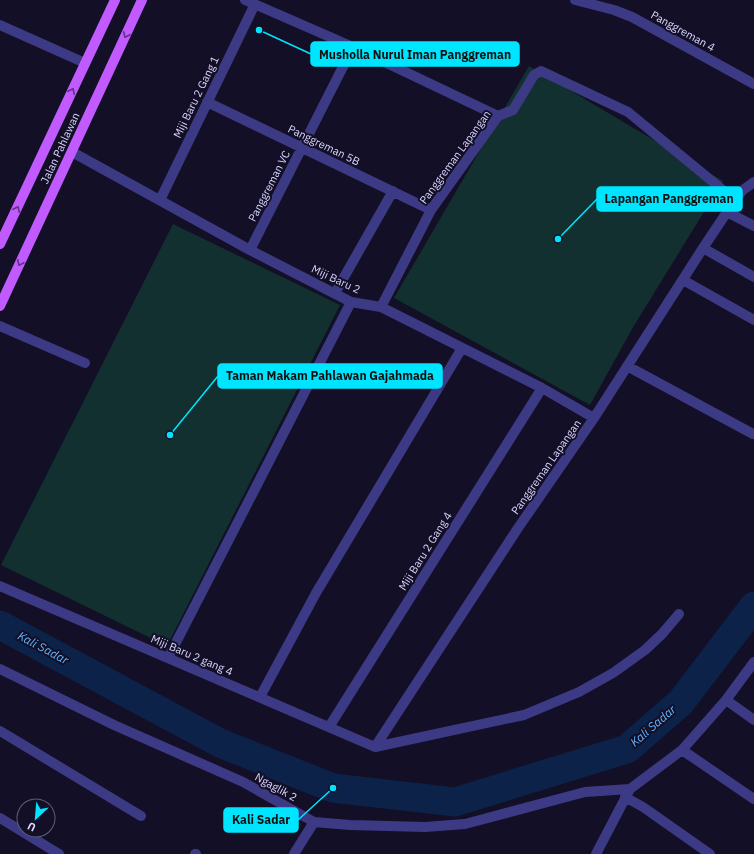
<svg xmlns="http://www.w3.org/2000/svg" width="754" height="854" font-family="'IBM Plex Sans',sans-serif">
	<style>
		.green { fill: #12302f }
		.lines { fill: none; stroke-linecap: round; stroke-linejoin: round }
		.river { stroke: #0c2248; stroke-width: 29 }
		.minor { stroke: #3d3a85; stroke-width: 10 }
		.major { stroke: #c25bff; stroke-width: 10 }
		.oneway { stroke: #623188 }
		.labels { text-anchor: middle; stroke-width: 4; stroke-linejoin: round; paint-order: stroke }
		.street-label { font-size: 11px; fill: #d9d4ff; stroke: #130f26 }
		.water-label { font-size: 12px; font-style: italic; fill: #62b6ff; stroke: #130f26 }
		.leader { fill: none; stroke: #00e5ff; stroke-width: 1.5 }
		.callout-dot { fill: #00e5ff; stroke: #130f26; stroke-width: 1.5 }
		.callout { fill: #00e5ff; stroke: #00e5ff; stroke-width: 1.5 }
		.callout-label { font-size: 12px; text-anchor: middle; font-weight: bold; fill: #111 }
	</style>
	<rect width="100%" height="100%" fill="#130f26"/>
	<path class="green" d="M529 66 723 181 632 329 590 405 394 298Z
		M173 224 340 305 167 646 1 565Z"/>
	<g class="lines">
		<path class="river" d="M0 625 220 743 333 788 455 802 627 749 681 702 754 606"/>
		<path class="minor" d="M245 0 353 47 498 116
			M575 0 614 10 632 17 754 84
			M0 25 85 63
			M207 102 431 210
			M72 152 250 250 351 302 381 307 391 312 542 388 594 418
			M160 200 255 4
			M727 212 754 226
			M703 248 754 277
			M250 250 353 47
			M683 280 754 320
			M335 293 393 191
			M381 307 431 210 498 116 513 110 534 75 541 71 628 112 735 200
			M0 326 85 363
			M627 366 753 434
			M0 586 375 747
			M168 658 351 302
			M0 669 114 725 243 782 314 822 350 825 425 827 465 824 585 792 630 789
			M260 697 316 593 462 348
			M726 700 754 720
			M329 727 542 388
			M0 731 141 816
			M375 747 518 528 594 418 703 248 735 200 743 190 754 182
			M375 747 524 715 579 692 613 673 645 650 662 634 679 614
			M682 750 754 799
			M625 797 643 807 710 854
			M0 818 59 854
			M195 854H196
			M294 854 314 822
			M596 854 630 789 682 750 726 700 754 662"/>
		<path class="major" d="M0 244 115 0
			M0 306 142 0"/>
	</g>
	<defs><path id="oneway-chevron" d="M-2-3.5L2.5 0L-2 3.5" fill="none" stroke-width="1.6" stroke-linecap="round" stroke-linejoin="round"/></defs>
	<g class="oneway">
		<use href="#oneway-chevron" transform="translate(126 35) rotate(115)"/>
		<use href="#oneway-chevron" transform="translate(72 91) rotate(-65)"/>
		<use href="#oneway-chevron" transform="translate(17 209) rotate(-65)"/>
		<use href="#oneway-chevron" transform="translate(20 263) rotate(115)"/>
	</g>
	<g class="labels">
		<g class="street-label">
			<text transform="translate(683 31) rotate(29)" y="4">Panggreman 4</text>
			<text transform="translate(196 97) rotate(-64)" y="4">Miji Baru 2 Gang 1</text>
			<text transform="translate(324 145) rotate(26)" y="4">Panggreman 5B</text>
			<text transform="translate(60 148) rotate(-65)" y="4">Jalan Pahlawan</text>
			<text transform="translate(455 157) rotate(-54)" y="4">Panggreman Lapangan</text>
			<text transform="translate(269 186) rotate(-63)" y="4">Panggreman VC</text>
			<text transform="translate(336 279) rotate(25)" y="4">Miji Baru 2</text>
			<text transform="translate(546 467) rotate(-55)" y="4">Panggreman Lapangan</text>
			<text transform="translate(425 551) rotate(-58)" y="4">Miji Baru 2 Gang 4</text>
			<text transform="translate(192 655) rotate(23)" y="4">Miji Baru 2 gang 4</text>
			<text transform="translate(276 787) rotate(29)" y="4">Ngaglik 2</text>
		</g>
		<g class="water-label">
			<text transform="translate(43 648) rotate(28)" y="4">Kali Sadar</text>
			<text transform="translate(653 726) rotate(-41)" y="4">Kali Sadar</text>
		</g>
	</g>
	<path class="leader" d="M259 30L311 54M558 239L597 199M170 435L218 376M333 788L298 820"/>
	<g class="callout-dot">
		<circle cx="259" cy="30" r="4"/>
		<circle cx="558" cy="239" r="4"/>
		<circle cx="170" cy="435" r="4"/>
		<circle cx="333" cy="788" r="4"/>
	</g>
	<g class="callout">
		<rect x="311" y="42" width="208" height="24" rx="4"/>
		<rect x="597" y="187" width="145" height="24" rx="4"/>
		<rect x="218" y="364" width="224" height="24" rx="4"/>
		<rect x="224" y="808" width="74" height="24" rx="4"/>
	</g>
	<g class="callout-label">
		<text x="415" y="59">Musholla Nurul Iman Panggreman</text>
		<text x="669" y="203">Lapangan Panggreman</text>
		<text x="330" y="380">Taman Makam Pahlawan Gajahmada</text>
		<text x="261" y="824">Kali Sadar</text>
	</g>
	<g transform="translate(36 818) rotate(206)"><circle r="19" fill="#130f26" stroke="#625e7d"/>
	<path d="M0-3L7 15L0 10L-7 15Z" fill="#00e5ff"/>
	<text y="-6" font-size="11" font-weight="bold" text-anchor="middle" fill="#d9d4ff">U</text>
	</g>
</svg>
